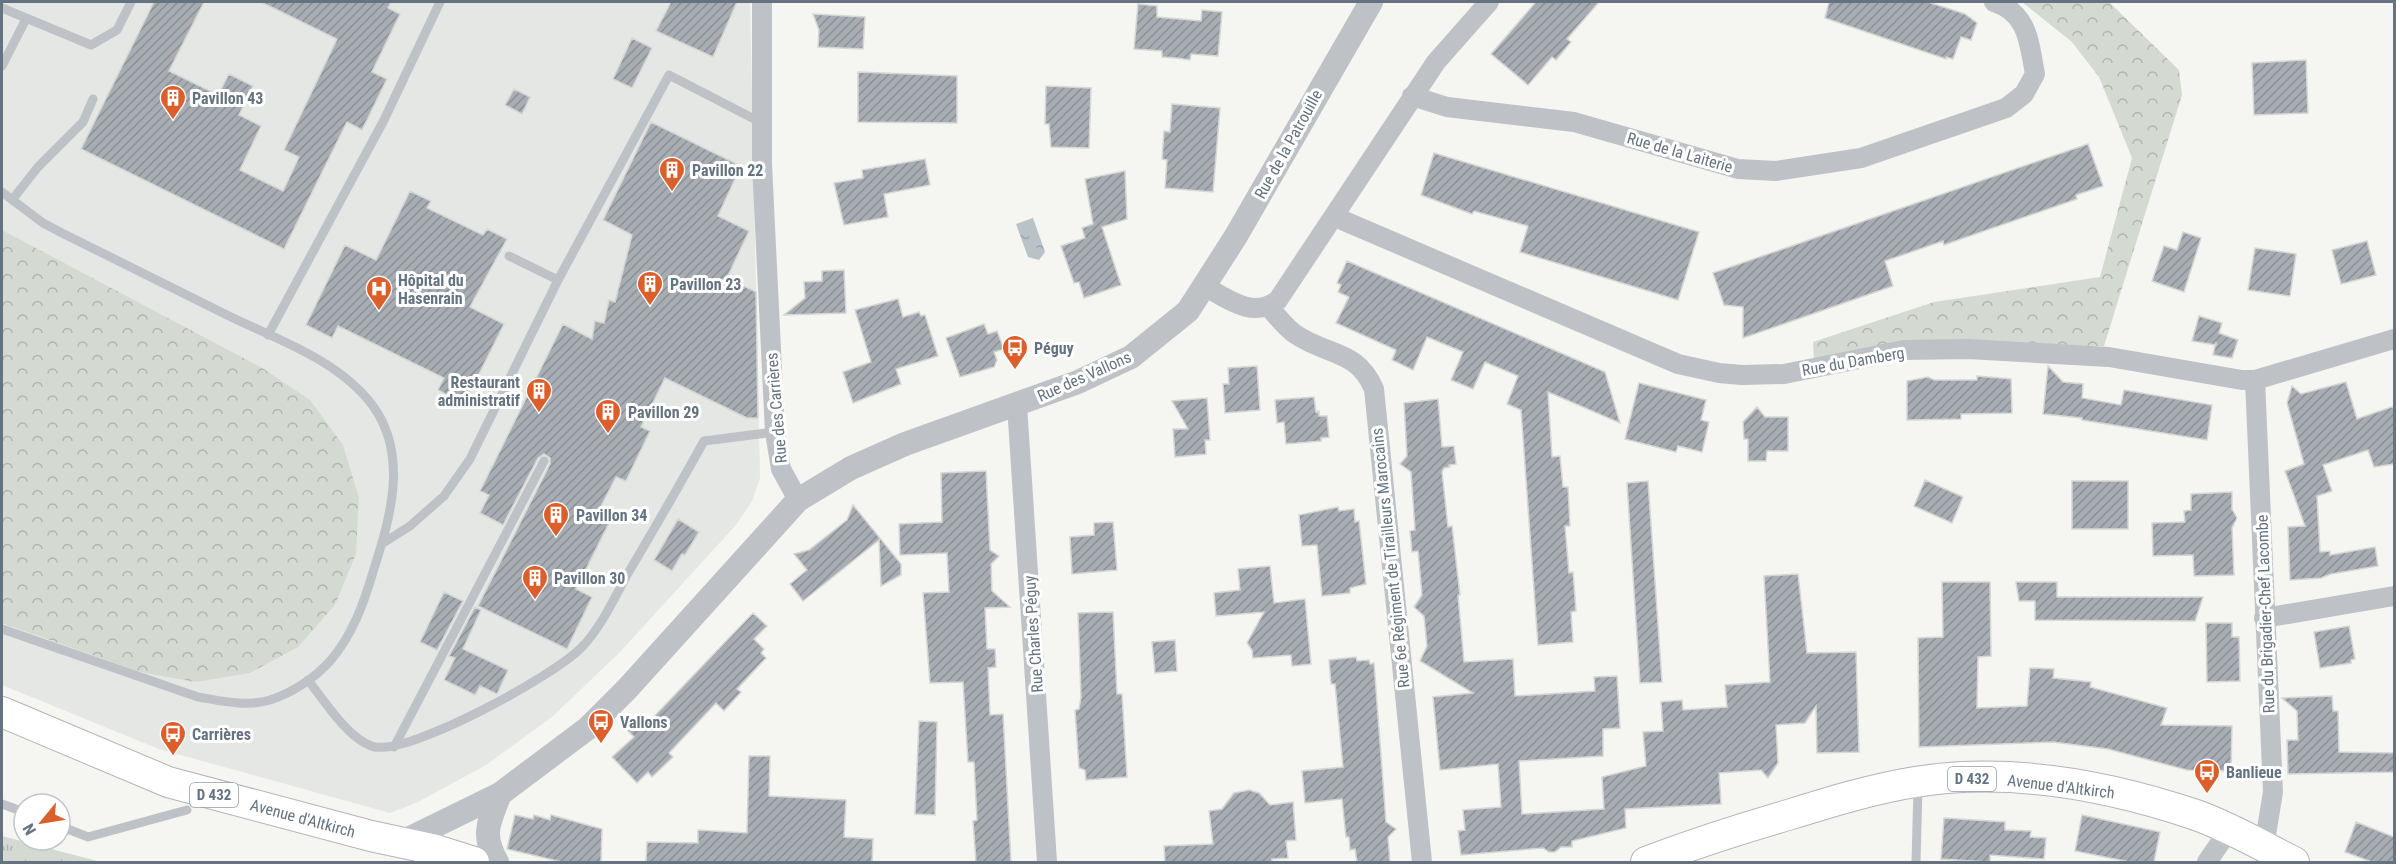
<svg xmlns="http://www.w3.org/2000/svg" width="2396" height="864" font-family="'Roboto Condensed',sans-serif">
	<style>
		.built { fill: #e5e7e5 }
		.grass { fill: url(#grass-tufts) }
		.forest { fill: url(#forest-crowns) }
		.water { fill: url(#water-ripples) }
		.building { fill: url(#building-hatch); stroke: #d6d6d4; stroke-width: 1.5 }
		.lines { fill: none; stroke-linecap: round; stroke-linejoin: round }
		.primary-casing { stroke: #b1b5b9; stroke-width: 32 }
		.service { stroke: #bec1c5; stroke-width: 9 }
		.minor { stroke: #bec1c5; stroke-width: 20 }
		.tertiary { stroke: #bec1c5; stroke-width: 24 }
		.primary { stroke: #fff; stroke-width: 30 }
		.labels { text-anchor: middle; stroke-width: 6; stroke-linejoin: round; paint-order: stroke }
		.shield { fill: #fff; stroke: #939da7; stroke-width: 1.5 }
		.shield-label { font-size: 15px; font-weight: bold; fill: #657381 }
		.poi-label { font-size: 16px; font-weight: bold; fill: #657381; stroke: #fff; text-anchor: start }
		.street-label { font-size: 16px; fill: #657381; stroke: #fff }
	</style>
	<defs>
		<pattern id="grass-tufts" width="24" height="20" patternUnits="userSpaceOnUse" patternTransform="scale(1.5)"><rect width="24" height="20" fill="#d4dad1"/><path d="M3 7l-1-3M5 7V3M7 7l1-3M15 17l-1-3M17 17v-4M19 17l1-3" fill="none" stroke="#b0b5af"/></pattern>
		<pattern id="forest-crowns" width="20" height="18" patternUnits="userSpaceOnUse" patternTransform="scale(1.5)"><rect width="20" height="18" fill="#d4dad1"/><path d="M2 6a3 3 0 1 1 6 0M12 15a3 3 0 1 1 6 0" fill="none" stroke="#b0b5af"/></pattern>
		<pattern id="water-ripples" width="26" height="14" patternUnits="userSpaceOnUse" patternTransform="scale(1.5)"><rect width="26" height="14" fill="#b8c2c7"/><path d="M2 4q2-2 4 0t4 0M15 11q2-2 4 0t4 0" fill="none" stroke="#99a2a7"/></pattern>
		<pattern id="building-hatch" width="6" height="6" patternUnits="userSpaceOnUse" patternTransform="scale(1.5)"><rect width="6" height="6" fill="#a7adb3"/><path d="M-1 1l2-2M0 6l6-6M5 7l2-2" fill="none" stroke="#8c9197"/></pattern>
	</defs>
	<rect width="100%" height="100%" fill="#f5f5f1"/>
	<path class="built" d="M2 2H750L760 478 752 501 736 525 620 652 552 717 486 765 418 802 390 813 159 749 2 685Z"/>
	<path class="grass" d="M2 836 101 862H2Z"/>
	<path class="forest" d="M2022 2H2109L2179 70 2182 95 2104 346 1909 343 1814 360 1813 342 1934 302 2100 277 2132 158 2099 77 2072 42Z
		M2 230 264 369 310 400 343 445 359 498 356 554 335 605 298 647 250 673 195 682 140 672 2 623Z"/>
	<path class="water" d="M1033 218 1045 252 1039 260 1028 257 1016 224Z"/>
	<path class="building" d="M154 2H204L169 71 218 95 229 74 253 86 239 115 261 126 240 170 283 191 299 157 284 150 337 39 261 2H391L388 8 400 14 372 72 387 79 362 130 347 122 284 249 81 149Z
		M671 2H737L713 57 656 31Z
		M1536 2H1599L1567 39 1571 42 1556 60 1552 57 1528 85 1491 54Z
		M1829 2H1928L1965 14 1977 23 1971 40 1961 37 1953 59 1946 57V59L1825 18Z
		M1138 4 1157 6V17L1201 21 1202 10 1222 12 1218 56 1191 54 1190 60 1176 58 1162 57V51L1134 49Z
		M813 14 865 17 863 49 818 47 819 30Z
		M632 38 652 48 632 88 613 79Z
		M2306 60 2308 113 2254 115 2252 63Z
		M858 72 957 76V123L858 122Z
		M1046 86 1091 88 1089 148 1051 147 1049 124H1045Z
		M514 89 530 97 522 114 505 105Z
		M1172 104 1220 108 1213 192 1165 188 1167 160 1162 159 1164 131 1170 132Z
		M651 122 741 166 718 216 749 231 727 278 756 292 758 418H747L665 378 641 427 650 431 626 481 616 477 596 516 609 523 576 589 592 597 567 649 478 606 550 464V458L544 454 538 458 503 525 480 513 489 495 480 491 563 324 592 339 595 321 604 323 609 300 615 302 632 235 603 220Z
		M2088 144 2103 186 2076 195 2077 199 1961 239 1944 245 1943 241 1885 261 1893 286 1743 338V307L1724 305 1713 273Z
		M1434 153 1699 232 1678 300 1520 252 1528 226 1474 211 1472 214 1421 195Z
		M925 159 930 185 884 194 888 217 844 225 834 183 863 178 862 170Z
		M1125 171 1127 219 1102 227 1121 285 1084 298 1079 282 1074 283 1061 246 1085 238 1082 228 1093 224 1085 179Z
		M410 191 431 201 427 208 483 235 487 229 507 239 470 307 504 324 464 404 438 390 444 378 338 326 332 338 306 325 345 245 376 260Z
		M2183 232 2201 238 2184 292 2152 281 2164 246 2177 250Z
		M2367 241 2376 275 2341 284 2332 250Z
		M2255 248 2296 254 2290 296 2248 290Z
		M1347 261 1605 372 1620 423 1548 392 1552 457 1560 456 1563 487H1568L1570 526H1565L1569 573 1573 572 1575 597 1576 611 1571 612 1573 642 1538 645 1521 410 1507 404 1518 376 1485 362 1473 389 1451 380 1463 352 1427 337 1413 370 1392 360 1396 350 1336 323 1349 297 1338 292 1341 285 1337 283Z
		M844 270 846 313 784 315 805 298 804 282 822 281V271Z
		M898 299 903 317 919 312 921 316 925 315 938 356 896 369 901 384 853 403 843 372 871 362 855 310Z
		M2199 316 2222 323 2219 333 2238 340 2232 358 2213 355 2216 342V345L2192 341Z
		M984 324 988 334 997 331 1004 349 994 352 997 360 994 367 960 377 946 338Z
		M1257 366 1260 410 1225 413 1223 384H1229L1228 368Z
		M2048 366 2063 382 2083 384 2082 398 2121 405 2124 390 2212 405 2207 440 2082 420V418L2043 414Z
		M1977 376 2011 379 2012 413 1961 414V419L1907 420V381L1928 377 1934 380H1977Z
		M2346 382 2357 419 2394 406V464L2374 467 2368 450 2323 465 2332 491 2317 496 2320 552 2330 551V555L2375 547 2378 566 2331 574 2321 578 2290 580 2288 527 2305 526 2285 471 2304 464 2287 403 2292 386 2301 394Z
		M1639 383 1706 400 1701 420 1709 422 1702 452 1678 446 1676 452 1625 439Z
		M1314 397 1316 412 1319 411V416H1327L1329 437 1321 438V441L1286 444 1284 422 1277 423 1275 400Z
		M1207 398 1210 440H1205L1206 454 1175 457 1173 429H1188L1172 401Z
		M1438 399 1442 447 1454 446 1456 464 1449 465 1450 467 1444 468 1442 472 1448 527 1452 526 1460 595H1458L1464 662 1513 659 1515 696 1595 691 1594 677 1617 676 1620 728 1603 729V756L1519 761 1522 814 1604 809 1602 777 1646 766 1643 732 1663 731 1661 702 1682 700 1683 710 1727 707 1725 685 1770 682 1764 576 1798 574 1807 653 1856 652 1859 752 1817 753 1816 706 1805 723 1776 725 1778 763 1768 778 1761 770 1719 773 1721 804 1625 809 1626 828 1572 841V847H1561L1555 852H1549L1543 848 1461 855 1458 831 1465 830 1463 810 1501 807 1498 764 1440 770 1433 697 1473 693 1420 661 1427 646 1424 616 1414 607 1422 595 1418 551 1412 552 1410 531 1415 530 1411 472 1400 464 1407 456 1404 403Z
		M1757 407 1765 417H1788V451H1767L1766 461H1748V439H1744L1743 422Z
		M986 471 990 550 999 556 991 564 992 591 1010 607 985 608 987 649H995L996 667 988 668 990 715 1003 714 1011 862H976L973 821 977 820 974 762H968L963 682 930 683 923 593 949 592 947 553 900 555 899 524 942 522 941 473Z
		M1925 480 1963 497 1952 523 1914 506Z
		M1648 481 1662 682 1640 683 1627 483Z
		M2072 481H2128V529H2072Z
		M2232 492V509L2237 518 2232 528 2234 575 2194 576 2193 555 2153 556 2152 523 2185 522 2184 511 2191 510V494Z
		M853 505 901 564V575L881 586 879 540 803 601 790 584 807 570 794 554 809 550 847 520Z
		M1338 507 1339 511 1354 509 1355 522 1359 521 1366 584 1350 588V593L1322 596 1317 545 1302 546 1299 515Z
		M678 519 699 532 685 555 682 554 672 571 654 560Z
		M1113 522 1117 570 1072 574 1070 537 1094 535V523Z
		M1270 566 1274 603 1305 599 1311 664 1292 666 1291 655 1253 658 1252 650 1247 643 1264 612 1216 616 1214 593 1240 590 1238 569Z
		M1942 582H1990L1991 656 1978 657 1977 708 2027 706 2030 668 2054 669 2053 678 2091 682 2090 687 2167 708 2161 725 2232 726 2231 771 2187 770 2108 749 2053 742 1919 747 1918 638 1943 637Z
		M2016 582H2057V597H2203L2195 621 2035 620V601H2019Z
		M444 592 463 601 437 650 420 642Z
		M475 607 481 610 463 649 508 670 497 694 480 686 475 695 444 680 455 658 449 656Z
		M1113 612 1117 694H1122L1127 777 1086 780 1085 770 1079 768 1075 710 1079 709 1081 697 1078 613Z
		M753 613 767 626 754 639 764 649 761 653 766 658 737 689 741 692 724 711 716 703 669 753 673 757 652 777 648 772 637 783 612 757 634 737 624 727H644Z
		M2206 623H2232V637H2239L2240 681 2207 682Z
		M2349 626 2355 659 2351 660V663L2320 668 2314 632Z
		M1175 640 1177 671 1155 673 1152 642Z
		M1356 657 1357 661 1369 660 1370 664 1374 663 1386 822 1396 829 1388 837 1390 862H1357L1355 849 1350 850 1349 837H1346L1342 799 1305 803 1302 771 1343 767 1335 684H1331L1329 660Z
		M2332 696 2333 711H2338L2339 752 2394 753V772L2288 774 2287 740H2298L2297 711 2282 698Z
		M919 721 937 722 935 815 915 814Z
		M749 756H770L769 796 846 800 844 837 873 839 872 862H646L647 842 698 843V830L747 833Z
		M1249 790 1259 793 1270 805 1293 802 1296 840 1286 841 1288 858 1272 859V862H1165L1164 846 1213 844 1209 811 1222 809 1234 793Z
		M515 815 533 819 534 815 550 820 551 815 602 829 601 862H562L507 849Z
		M2082 815 2160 832 2154 862H2130L2075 851Z
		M1944 818 2005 822V830L2031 831 2030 837 2046 838 2044 859 1990 855V862L1941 859Z
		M2356 822 2394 837V862H2372L2345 852Z"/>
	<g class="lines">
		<defs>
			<path id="primary" d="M2 712 168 782 371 836 436 850 474 862
				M1646 862C1693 844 1740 829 1788 815 1830 802 1872 789 1915 782 2009 767 2107 785 2196 815 2230 827 2262 846 2294 862"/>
		</defs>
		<use href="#primary" class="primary-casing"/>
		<path class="service" d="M2 8 91 45 117 30 131 2
			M2 66 26 19
			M2 192 43 223 62 233C118 261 173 288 229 316 278 340 339 360 373 406 409 456 390 519 373 572 364 603 352 636 330 661 315 678 292 693 270 700 246 707 222 701 198 697L2 629
			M12 200 38 167 83 122 93 99
			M509 256 558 280
			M268 335 384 120 440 2
			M383 543 410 526 444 496 470 459 558 280 669 75 762 123
			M308 680C323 699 350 742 375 747 413 753 552 677 581 648 600 629 614 599 627 575 653 531 679 486 704 441L775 432
			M394 747 544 461
			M2 804 24 812
			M60 826 88 837 187 810
			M1916 862 1918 787"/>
		<path class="minor" d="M762 2V164L775 432 781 469 798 500
			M1412 96 1447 107 1574 122 1738 169 1776 171 1861 158 2006 108 2024 94 2035 74C2029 42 2028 13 1994 2
			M1335 217 1678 364 1719 373 1742 375 1784 374 1904 350 1968 349 2109 357 2242 380H2255L2394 339
			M1206 287C1229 300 1254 319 1278 300L1436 62 1489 2
			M1269 307C1277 316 1286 328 1295 334 1327 356 1357 349 1374 389L1422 862
			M2255 380 2273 792 2264 847
			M1017 405 1047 862
			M2264 618 2394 596
			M2207 862 2229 830"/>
		<path class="tertiary" d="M400 843 500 794 588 728 627 689 798 500 851 468 905 444 1078 382 1131 357 1188 311 1236 236 1371 2
			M497 862C481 834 489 822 500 794"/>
		<use href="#primary" class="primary"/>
	</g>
	<defs>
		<symbol id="building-pin" viewBox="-11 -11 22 30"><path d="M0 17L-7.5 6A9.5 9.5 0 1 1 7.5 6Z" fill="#db5e2b" stroke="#fff"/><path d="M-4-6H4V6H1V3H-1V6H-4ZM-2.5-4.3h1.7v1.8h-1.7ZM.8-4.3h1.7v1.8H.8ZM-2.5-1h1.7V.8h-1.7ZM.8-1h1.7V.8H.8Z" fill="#fff"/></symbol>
		<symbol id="hospital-pin" viewBox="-11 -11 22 30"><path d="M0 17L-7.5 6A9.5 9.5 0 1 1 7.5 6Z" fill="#db5e2b" stroke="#fff"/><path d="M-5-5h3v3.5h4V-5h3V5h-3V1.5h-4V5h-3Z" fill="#fff"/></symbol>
		<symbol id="bus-pin" viewBox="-11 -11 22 30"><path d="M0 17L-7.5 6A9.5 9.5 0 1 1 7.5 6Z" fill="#db5e2b" stroke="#fff"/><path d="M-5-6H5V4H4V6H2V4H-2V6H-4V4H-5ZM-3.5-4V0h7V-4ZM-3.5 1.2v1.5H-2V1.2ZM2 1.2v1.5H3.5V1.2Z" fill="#fff"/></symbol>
	</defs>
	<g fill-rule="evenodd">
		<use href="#building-pin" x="158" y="83" width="30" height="40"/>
		<use href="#building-pin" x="657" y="155" width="30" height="40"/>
		<use href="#building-pin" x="635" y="269" width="30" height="40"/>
		<use href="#hospital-pin" x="364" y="274" width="30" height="40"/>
		<use href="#bus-pin" x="1000" y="333" width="30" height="40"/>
		<use href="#building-pin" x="524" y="376" width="30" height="40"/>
		<use href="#building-pin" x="593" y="397" width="30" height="40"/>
		<use href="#building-pin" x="541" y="500" width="30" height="40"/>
		<use href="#building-pin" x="520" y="563" width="30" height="40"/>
		<use href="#bus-pin" x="586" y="707" width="30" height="40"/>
		<use href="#bus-pin" x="158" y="719" width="30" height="40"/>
		<use href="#bus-pin" x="2192" y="757" width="30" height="40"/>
	</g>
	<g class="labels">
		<g class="shield">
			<rect x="1948" y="767" width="48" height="24" rx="4.5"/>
			<rect x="190" y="783" width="48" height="24" rx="4.5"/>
		</g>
		<g class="shield-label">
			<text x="1972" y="784">D 432</text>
			<text x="214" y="800">D 432</text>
		</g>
		<g class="poi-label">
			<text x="192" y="104">Pavillon 43</text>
			<text x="692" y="176">Pavillon 22</text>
			<text x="398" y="286">Hôpital du<tspan x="398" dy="18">Hasenrain</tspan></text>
			<text x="670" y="290">Pavillon 23</text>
			<text x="1034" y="354">Péguy</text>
			<text x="520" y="388" text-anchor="end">Restaurant<tspan x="520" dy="18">administratif</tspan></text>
			<text x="628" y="418">Pavillon 29</text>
			<text x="576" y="521">Pavillon 34</text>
			<text x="554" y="584">Pavillon 30</text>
			<text x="620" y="728">Vallons</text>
			<text x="192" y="740">Carrières</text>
			<text x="2226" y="778">Banlieue</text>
		</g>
		<g class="street-label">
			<text transform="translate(1288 144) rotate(-61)" y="6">Rue de la Patrouille</text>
			<text transform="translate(1680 152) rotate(16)" y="6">Rue de la Laiterie</text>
			<text transform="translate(1853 361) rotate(-10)" y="6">Rue du Damberg</text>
			<text transform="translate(1084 376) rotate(-24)" y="6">Rue des Vallons</text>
			<text transform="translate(776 408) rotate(-95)" y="6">Rue des Carrières</text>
			<text transform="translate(1390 558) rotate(-96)" y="6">Rue 6e Régiment de Tirailleurs Marocains</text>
			<text transform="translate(2265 614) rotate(-92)" y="6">Rue du Brigadier-Chef Lacombe</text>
			<text transform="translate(1033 634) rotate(-94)" y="6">Rue Charles Péguy</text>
			<text transform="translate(2061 786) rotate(7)" y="6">Avenue d'Altkirch</text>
			<text transform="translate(303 818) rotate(15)" y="6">Avenue d'Altkirch</text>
		</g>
	</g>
	<rect width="2396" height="864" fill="none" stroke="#657381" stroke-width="6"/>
	<g transform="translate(42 822) rotate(240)"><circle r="28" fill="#ffffff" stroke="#c1c7cd" stroke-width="1.5"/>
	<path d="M0-4.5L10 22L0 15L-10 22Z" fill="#db5e2b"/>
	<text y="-9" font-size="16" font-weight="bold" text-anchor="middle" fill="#657381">N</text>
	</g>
</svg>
